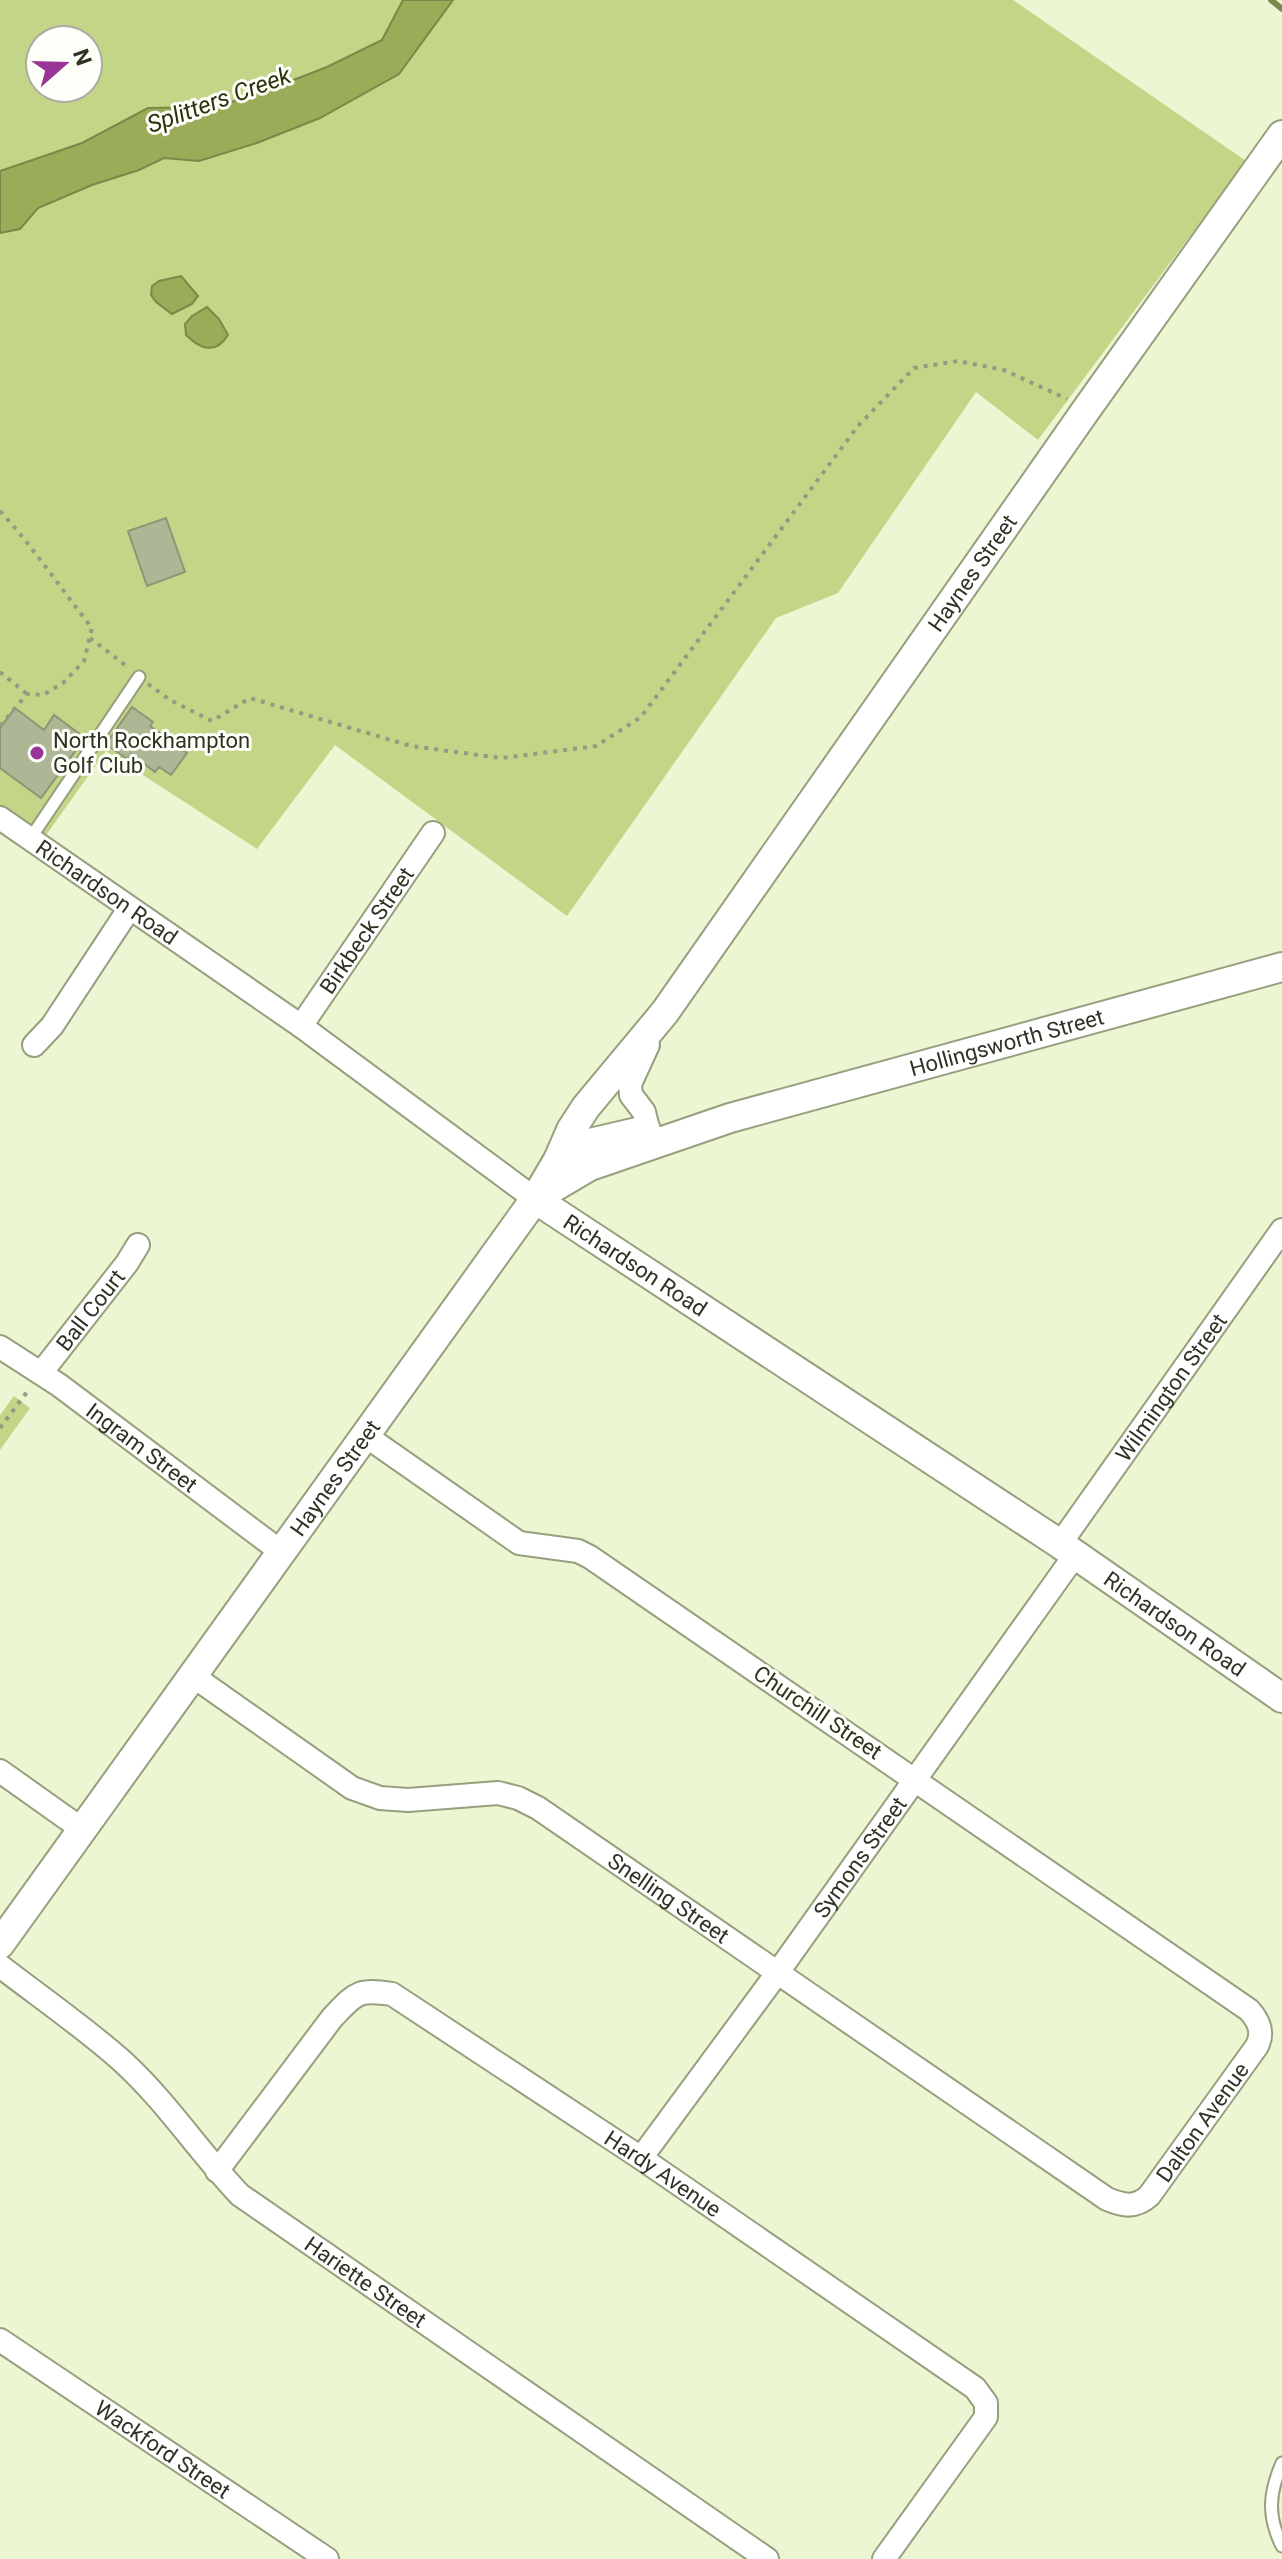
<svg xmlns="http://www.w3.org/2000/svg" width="1282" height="2559" font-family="Roboto,sans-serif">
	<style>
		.green { fill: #c3d586; fill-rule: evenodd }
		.water { fill: #9aac58; stroke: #7a8849; stroke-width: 2 }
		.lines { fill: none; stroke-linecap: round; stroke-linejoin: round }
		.stream { stroke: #7a8849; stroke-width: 6 }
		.building { fill: #adb695; stroke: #8e9676; stroke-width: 2 }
		.service-casing { stroke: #969f7e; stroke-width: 15 }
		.minor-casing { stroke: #969f7e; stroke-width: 26 }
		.tertiary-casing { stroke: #969f7e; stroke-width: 32 }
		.path { stroke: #949b82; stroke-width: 4; stroke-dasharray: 4 6; stroke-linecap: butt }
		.service { stroke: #fff; stroke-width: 11 }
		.minor { stroke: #fff; stroke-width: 22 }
		.tertiary { stroke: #fff; stroke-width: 28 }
		.poi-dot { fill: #9b3498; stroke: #fdfff8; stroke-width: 3 }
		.labels { text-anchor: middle; stroke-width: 6; stroke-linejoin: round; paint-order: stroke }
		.street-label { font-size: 22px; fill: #2f3325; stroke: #fdfff8 }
		.poi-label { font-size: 22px; fill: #2f3325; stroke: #fdfff8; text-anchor: start }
		.water-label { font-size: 24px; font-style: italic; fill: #2b320e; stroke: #fdfff8 }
	</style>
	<rect width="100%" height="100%" fill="#edf6d3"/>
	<!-- green -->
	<g class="green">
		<path d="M0,0H1013L1246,161L1038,440L976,392L838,593L776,618L567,916L335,745L257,849L106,751L44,838L0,808ZM40,40H88V88H40Z"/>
		<polygon points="14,1396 30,1408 0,1450 0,1415"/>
	</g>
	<!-- water -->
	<g class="water">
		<polygon points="403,0 453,0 399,74 320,118 257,143 199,161 164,158 139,170 92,185 38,208 20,229 0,233 0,171 82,143 148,108 214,107 257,94 327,67 382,40"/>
		<polygon points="181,276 198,296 192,304 172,314 156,302 151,295 152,286 159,281"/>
		<path d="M207,307L219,319L228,335C216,355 200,349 186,335L185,324L192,316Z"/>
	</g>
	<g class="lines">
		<!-- stream -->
		<polyline class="stream" points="1271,0 1282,9"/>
	</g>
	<!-- building -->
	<g class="building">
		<polygon points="166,518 185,572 147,586 128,531"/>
		<polygon points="132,707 153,722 150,726 187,753 171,775 159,767 155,772 131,754 127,759 106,744"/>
		<polygon points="15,708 44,730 54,715 85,738 41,798 0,768 0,728"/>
	</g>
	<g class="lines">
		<defs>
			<g id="service">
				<polyline points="30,839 139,677"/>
				<path d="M1282,2463C1269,2493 1267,2516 1282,2546"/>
			</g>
			<g id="minor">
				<path id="s1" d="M0,818L301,1026L535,1199"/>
				<path id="s2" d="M301,1026L433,833"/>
				<polyline points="34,1045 52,1026 129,909"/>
				<polyline points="648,1045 630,1084 631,1095 644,1112 652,1145"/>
				<path id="s3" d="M0,1347L59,1385L280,1551"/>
				<path id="s4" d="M41,1373L127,1263L138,1245"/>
				<path id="s5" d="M1060,1544L1282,1230"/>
				<path id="s6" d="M193,1676L352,1788L380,1798L408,1800L498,1793L518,1798L538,1808L1107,2199C1124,2206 1135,2208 1149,2196L1257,2046C1264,2032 1259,2021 1249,2010L590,1557L578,1551L519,1543L366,1436"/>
				<polyline points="0,1771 83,1830"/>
				<path id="s7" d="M0,1966C40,1997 84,2027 122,2061C166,2101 199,2152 240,2195L767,2559"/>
				<path id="s8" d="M641,2158L778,1972L1075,1555"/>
				<path id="s9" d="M217,2171L332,2018C356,1993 357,1989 392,1994L641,2158L975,2388L986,2403V2417L884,2559"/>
				<path id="s10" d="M0,2340L327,2559"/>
			</g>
			<g id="tertiary">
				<polyline points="558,1160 590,1143 646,1130"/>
				<path id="s11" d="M539,1196L590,1166L730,1118L1282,967"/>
				<path id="s12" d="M535,1199L1060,1544L1282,1698"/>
				<path id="s13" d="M0,1944L535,1199L558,1160L571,1130L586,1107L665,1012L1086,410L1282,135"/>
			</g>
		</defs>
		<!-- service casing -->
		<use href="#service" class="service-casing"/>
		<!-- minor casing -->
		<use href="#minor" class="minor-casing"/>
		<!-- tertiary casing -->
		<use href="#tertiary" class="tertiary-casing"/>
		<!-- path -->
		<g class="path">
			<path d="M0,511C34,548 61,589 92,628L84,661L63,683L43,695L27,694L0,726"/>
			<polyline points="90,638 129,668"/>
			<polyline points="0,672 27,694"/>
			<polyline points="148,684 170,700 212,721 250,698 411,746 501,758 596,746 641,717 858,426 914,368 958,361 1004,370 1067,399"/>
			<polyline points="0,1428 30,1388"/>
		</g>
		<!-- service -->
		<use href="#service" class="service"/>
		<!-- minor -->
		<use href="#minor" class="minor"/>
		<!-- tertiary -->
		<use href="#tertiary" class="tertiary"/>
	</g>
	<!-- markers -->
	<circle class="poi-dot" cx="37" cy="753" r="8"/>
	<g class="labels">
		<!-- street labels -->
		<g class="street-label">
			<text dy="8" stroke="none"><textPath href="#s13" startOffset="1682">Haynes Street</textPath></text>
			<text dy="8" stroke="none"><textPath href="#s1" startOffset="130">Richardson Road</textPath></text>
			<text dy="8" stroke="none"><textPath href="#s2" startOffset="116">Birkbeck Street</textPath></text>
			<text dy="8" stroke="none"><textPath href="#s11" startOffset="494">Hollingsworth Street</textPath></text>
			<text dy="8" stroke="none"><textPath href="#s12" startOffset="120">Richardson Road</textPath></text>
			<text dy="8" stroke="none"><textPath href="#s4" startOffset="80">Ball Court</textPath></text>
			<text dy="8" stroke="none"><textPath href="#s5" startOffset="192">Wilmington Street</textPath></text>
			<text dy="8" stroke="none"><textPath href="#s3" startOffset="174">Ingram Street</textPath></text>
			<text dy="8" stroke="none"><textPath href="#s13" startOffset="574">Haynes Street</textPath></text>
			<text dy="8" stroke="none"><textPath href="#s12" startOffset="768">Richardson Road</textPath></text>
			<text transform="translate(818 1712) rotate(34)" y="8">Churchill Street</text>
			<text dy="8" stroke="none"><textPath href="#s8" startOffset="372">Symons Street</textPath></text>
			<text dy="8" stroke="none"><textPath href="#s6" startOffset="544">Snelling Street</textPath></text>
			<text dy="8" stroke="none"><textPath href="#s6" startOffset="1212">Dalton Avenue</textPath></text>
			<text dy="8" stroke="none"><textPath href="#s9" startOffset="586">Hardy Avenue</textPath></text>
			<text dy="8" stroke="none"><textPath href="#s7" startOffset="486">Hariette Street</textPath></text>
			<text dy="8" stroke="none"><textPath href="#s10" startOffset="196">Wackford Street</textPath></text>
		</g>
		<!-- poi labels -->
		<g class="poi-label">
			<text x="53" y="748">North Rockhampton<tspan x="53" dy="25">Golf Club</tspan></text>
		</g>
		<!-- water labels -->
		<g class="water-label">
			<text transform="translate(219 100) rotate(-20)" y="8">Splitters Creek</text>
		</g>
	</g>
	<!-- north arrow -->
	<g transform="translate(64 64) rotate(70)"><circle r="38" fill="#fdfff8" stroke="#abada4" stroke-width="2"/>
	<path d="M0-6L14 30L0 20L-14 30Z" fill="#9b3498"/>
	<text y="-12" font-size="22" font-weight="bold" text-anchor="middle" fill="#2f3325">N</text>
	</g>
</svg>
